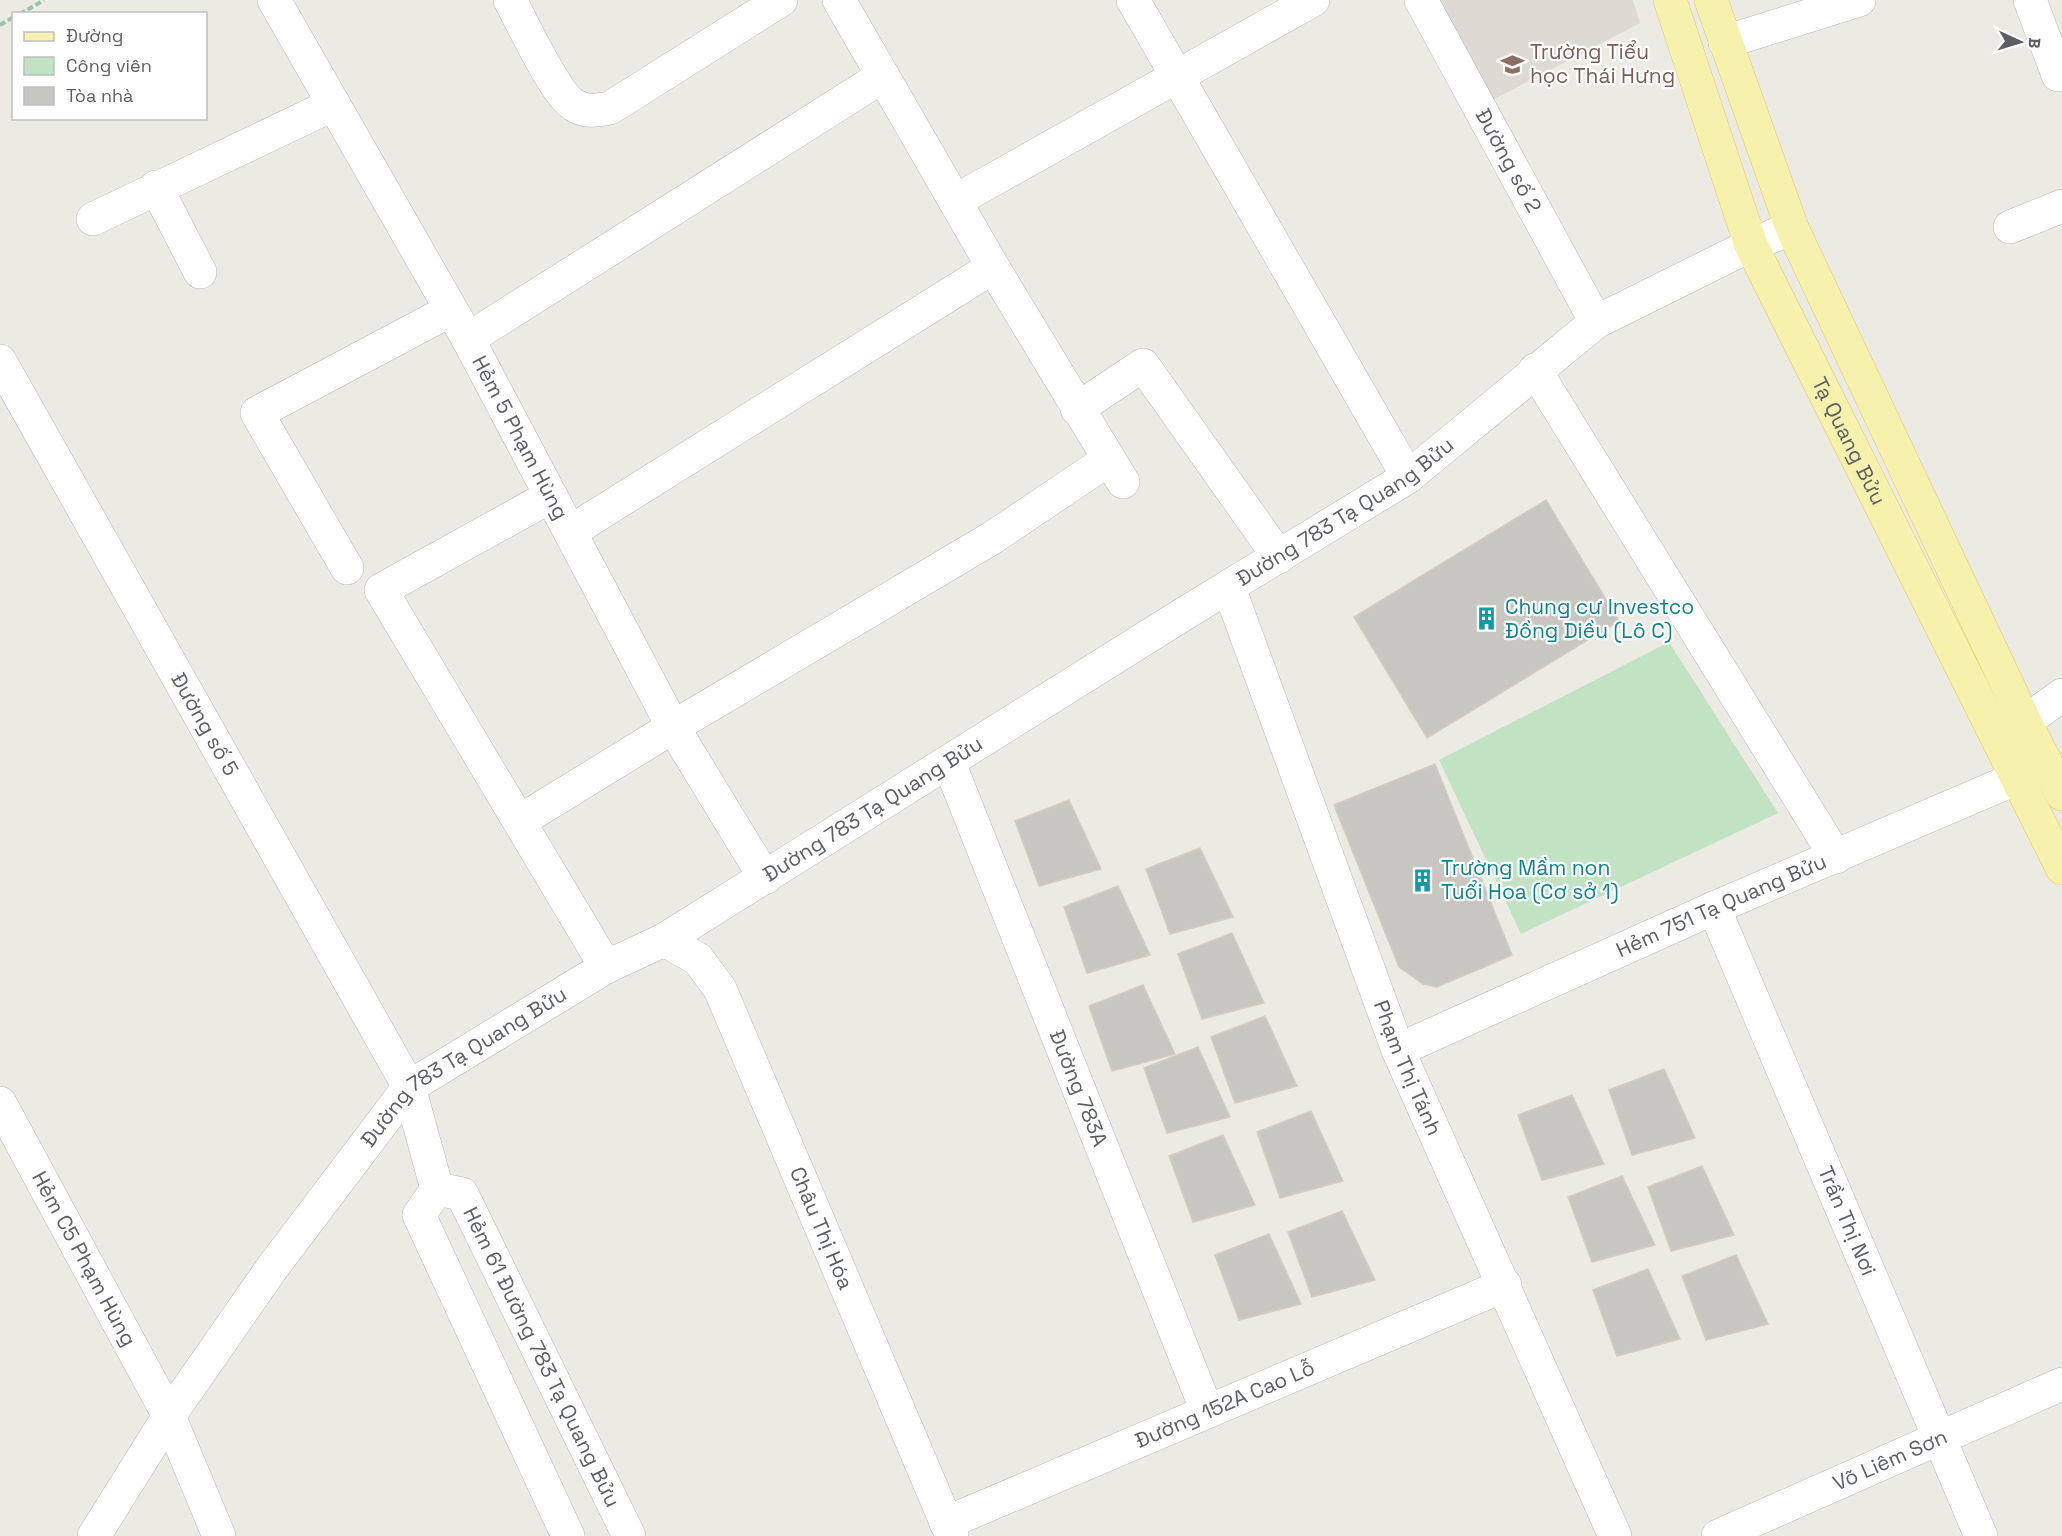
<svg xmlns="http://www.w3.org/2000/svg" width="2062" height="1536" font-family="'Space Grotesk',sans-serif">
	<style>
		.education { fill: #dcdad2 }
		.green { fill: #c2e2c4 }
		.building { fill: #c8c6c0; stroke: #d1cdc2; stroke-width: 1.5 }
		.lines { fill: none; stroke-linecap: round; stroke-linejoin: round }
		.minor-casing { stroke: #b4b5b9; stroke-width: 34 }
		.major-casing { stroke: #e4ca65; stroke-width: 34 }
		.path { stroke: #9cc2a9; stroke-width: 4; stroke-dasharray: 6 3; stroke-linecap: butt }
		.minor { stroke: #fff; stroke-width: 33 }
		.major { stroke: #f7f1ae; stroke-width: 33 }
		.labels { text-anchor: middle; stroke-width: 4.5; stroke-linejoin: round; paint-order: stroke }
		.education-label { font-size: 21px; fill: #785e54; stroke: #fff; text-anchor: start }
		.street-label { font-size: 21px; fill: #5b5e62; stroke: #fff }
		.culture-label { font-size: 21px; fill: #0d838f; stroke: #fff; text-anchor: start }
	</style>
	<rect width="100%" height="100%" fill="#ecebe3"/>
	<!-- education -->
	<polygon class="education" points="1431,0 1633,0 1640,23 1483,105"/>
	<!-- green -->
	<polygon class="green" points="1669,642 1778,813 1521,934 1439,760"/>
	<!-- building -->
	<g class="building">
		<polygon points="1546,500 1619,621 1427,738 1354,617"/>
		<polygon points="1435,764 1512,955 1437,987 1423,984 1399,967 1334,805"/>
		<polygon points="1069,800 1101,869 1039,886 1015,821"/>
		<polygon points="1200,848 1233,917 1170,934 1146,869"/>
		<polygon points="1118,886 1150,955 1087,973 1064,907"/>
		<polygon points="1232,933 1264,1003 1202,1019 1178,954"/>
		<polygon points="1143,985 1175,1054 1112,1071 1089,1006"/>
		<polygon points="1265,1016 1297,1086 1235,1103 1211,1037"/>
		<polygon points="1198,1047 1230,1117 1167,1133 1144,1068"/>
		<polygon points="1664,1069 1695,1138 1632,1155 1609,1090"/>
		<polygon points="1572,1095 1604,1164 1542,1180 1518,1115"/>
		<polygon points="1311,1111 1343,1181 1280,1198 1257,1132"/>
		<polygon points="1223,1135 1255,1205 1193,1222 1169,1156"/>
		<polygon points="1702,1166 1734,1235 1671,1251 1648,1187"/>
		<polygon points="1622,1176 1655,1245 1592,1262 1568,1197"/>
		<polygon points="1342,1211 1375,1280 1312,1297 1288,1232"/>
		<polygon points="1269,1234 1301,1304 1239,1320 1215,1255"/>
		<polygon points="1736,1255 1768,1324 1706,1340 1682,1276"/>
		<polygon points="1648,1269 1680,1339 1617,1356 1593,1290"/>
	</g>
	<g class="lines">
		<defs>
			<g id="minor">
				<path id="s1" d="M274,0L468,339L673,727L765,878"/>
				<path d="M510,0C522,22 555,94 574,105C586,113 597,110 610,108L781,0"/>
				<polyline points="839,0 993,267 1123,482"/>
				<polyline points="1133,0 1408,477"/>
				<path id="s2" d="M1421,0L1596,322"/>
				<polyline points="2030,0 2058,75 2062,74"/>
				<polyline points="1725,42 1859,0"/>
				<polyline points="156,187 200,272"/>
				<polyline points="955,201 1313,0"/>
				<polyline points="93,219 334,104"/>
				<polyline points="2010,227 2062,206"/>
				<polyline points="468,339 883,76"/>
				<path id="s3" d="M0,361L409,1087L437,1189"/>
				<polyline points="1535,370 1836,857"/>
				<polyline points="1077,409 1143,365 1279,557"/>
				<polyline points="551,496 381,590 606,967"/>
				<polyline points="570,532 993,267"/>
				<polyline points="347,568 257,413 451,310"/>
				<path id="s4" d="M1229,588L1398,1050L1615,1536"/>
				<polyline points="2025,722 2062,695"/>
				<path id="s5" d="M949,763L1207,1411"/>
				<polyline points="520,821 673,727 992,538 1108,460"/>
				<path id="s6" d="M1714,908L1981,1536"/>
				<path id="s7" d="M664,940L698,959L720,989L952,1536"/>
				<path id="s8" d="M1398,1050L1714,908L2043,767"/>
				<path id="s9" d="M0,1103L169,1416L219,1536"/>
				<path id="s10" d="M437,1189L462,1194L629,1536"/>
				<polyline points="437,1189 419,1215 568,1536"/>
				<path id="s11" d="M946,1523L1505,1285"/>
				<path id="s12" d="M94,1536L169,1416L272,1268L409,1087L606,967L664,940L1187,612L1408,477L1596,322L1751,245L1792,228"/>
				<path id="s13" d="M1718,1536L2062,1384"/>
			</g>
			<g id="major">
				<path id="s14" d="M1670,0L1751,245L2062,868"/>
				<polyline points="1711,0 1792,228 2025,722 2062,794"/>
			</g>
		</defs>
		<!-- minor casing -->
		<use href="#minor" class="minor-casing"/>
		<!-- major casing -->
		<use href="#major" class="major-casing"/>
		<!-- path -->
		<g class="path">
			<polyline points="20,14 44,0"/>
			<polyline points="0,25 14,17"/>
		</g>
		<!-- minor -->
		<use href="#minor" class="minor"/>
		<!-- major -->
		<use href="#major" class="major"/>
	</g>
	<!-- icons -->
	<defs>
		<symbol id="school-bare" viewBox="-9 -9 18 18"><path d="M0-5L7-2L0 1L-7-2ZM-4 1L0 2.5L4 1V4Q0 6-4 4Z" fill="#8d6e63" stroke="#fff" stroke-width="2.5" paint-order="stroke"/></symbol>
		<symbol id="building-bare" viewBox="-9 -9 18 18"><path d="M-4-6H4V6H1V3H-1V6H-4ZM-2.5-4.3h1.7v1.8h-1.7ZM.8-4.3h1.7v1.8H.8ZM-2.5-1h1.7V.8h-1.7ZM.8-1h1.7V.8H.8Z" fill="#0f9aa8" stroke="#fff" stroke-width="2.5" paint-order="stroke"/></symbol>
	</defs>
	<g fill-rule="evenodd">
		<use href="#school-bare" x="1496" y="48" width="33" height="33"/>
		<use href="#building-bare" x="1470" y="602" width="33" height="33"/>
		<use href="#building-bare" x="1406" y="864" width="33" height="33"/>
	</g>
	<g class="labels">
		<!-- education labels -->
		<g class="education-label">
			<text x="1530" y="59">Trường Tiểu<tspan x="1530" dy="24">học Thái Hưng</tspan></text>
		</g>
		<!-- street labels -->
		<g class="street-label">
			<text dy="7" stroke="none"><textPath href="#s2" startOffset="183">Đường số 2</textPath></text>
			<text dy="7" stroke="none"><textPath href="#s1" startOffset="502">Hẻm 5 Phạm Hùng</textPath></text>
			<text dy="7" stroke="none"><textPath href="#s14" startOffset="477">Tạ Quang Bửu</textPath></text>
			<text dy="7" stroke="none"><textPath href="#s12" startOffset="1648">Đường 783 Tạ Quang Bửu</textPath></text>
			<text dy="7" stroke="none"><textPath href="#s3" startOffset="417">Đường số 5</textPath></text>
			<text dy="7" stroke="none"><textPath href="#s12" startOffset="1090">Đường 783 Tạ Quang Bửu</textPath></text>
			<text dy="7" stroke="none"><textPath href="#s8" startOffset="354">Hẻm 751 Tạ Quang Bửu</textPath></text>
			<text dy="7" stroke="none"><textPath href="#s4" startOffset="512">Phạm Thị Tánh</textPath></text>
			<text dy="7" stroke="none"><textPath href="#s12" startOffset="604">Đường 783 Tạ Quang Bửu</textPath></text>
			<text dy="7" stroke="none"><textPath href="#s5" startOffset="350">Đường 783A</textPath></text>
			<text dy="7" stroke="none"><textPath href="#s6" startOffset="340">Trần Thị Nơi</textPath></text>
			<text dy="7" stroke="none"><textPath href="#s7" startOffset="336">Châu Thị Hóa</textPath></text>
			<text dy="7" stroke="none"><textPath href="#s9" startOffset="177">Hẻm C5 Phạm Hùng</textPath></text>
			<text dy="7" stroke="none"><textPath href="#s10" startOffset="207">Hẻm 61 Đường 783 Tạ Quang Bửu</textPath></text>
			<text dy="7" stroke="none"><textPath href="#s11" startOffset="303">Đường 152A Cao Lỗ</textPath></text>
			<text dy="7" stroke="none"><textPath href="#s13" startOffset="188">Võ Liêm Sơn</textPath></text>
		</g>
		<!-- culture labels -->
		<g class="culture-label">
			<text x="1505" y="614">Chung cư Investco<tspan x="1505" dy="24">Đồng Diều (Lô C)</tspan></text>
			<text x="1441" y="875">Trường Mầm non<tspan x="1441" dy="24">Tuổi Hoa (Cơ sở 1)</tspan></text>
		</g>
	</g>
	<!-- legend -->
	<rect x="12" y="12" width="195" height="108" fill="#ffffff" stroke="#bdbfc0" stroke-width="1.5"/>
	<rect x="24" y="32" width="30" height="9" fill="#f7f1ae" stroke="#bdbfc0" stroke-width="1.5"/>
	<text x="66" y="42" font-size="18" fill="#5b5e62">Đường</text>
	<rect x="24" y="57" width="30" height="18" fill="#c2e2c4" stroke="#bdbfc0" stroke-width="1.5"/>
	<text x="66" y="72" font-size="18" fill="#5b5e62">Công viên</text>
	<rect x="24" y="87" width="30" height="18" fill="#c8c6c0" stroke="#bdbfc0" stroke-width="1.5"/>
	<text x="66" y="102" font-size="18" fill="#5b5e62">Tòa nhà</text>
	<!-- north arrow -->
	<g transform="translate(2020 42) rotate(94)" stroke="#ffffff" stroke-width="4.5" paint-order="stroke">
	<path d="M0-4.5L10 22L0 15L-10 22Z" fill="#5b5e62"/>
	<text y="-9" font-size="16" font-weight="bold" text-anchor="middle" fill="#5b5e62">B</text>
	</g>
</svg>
